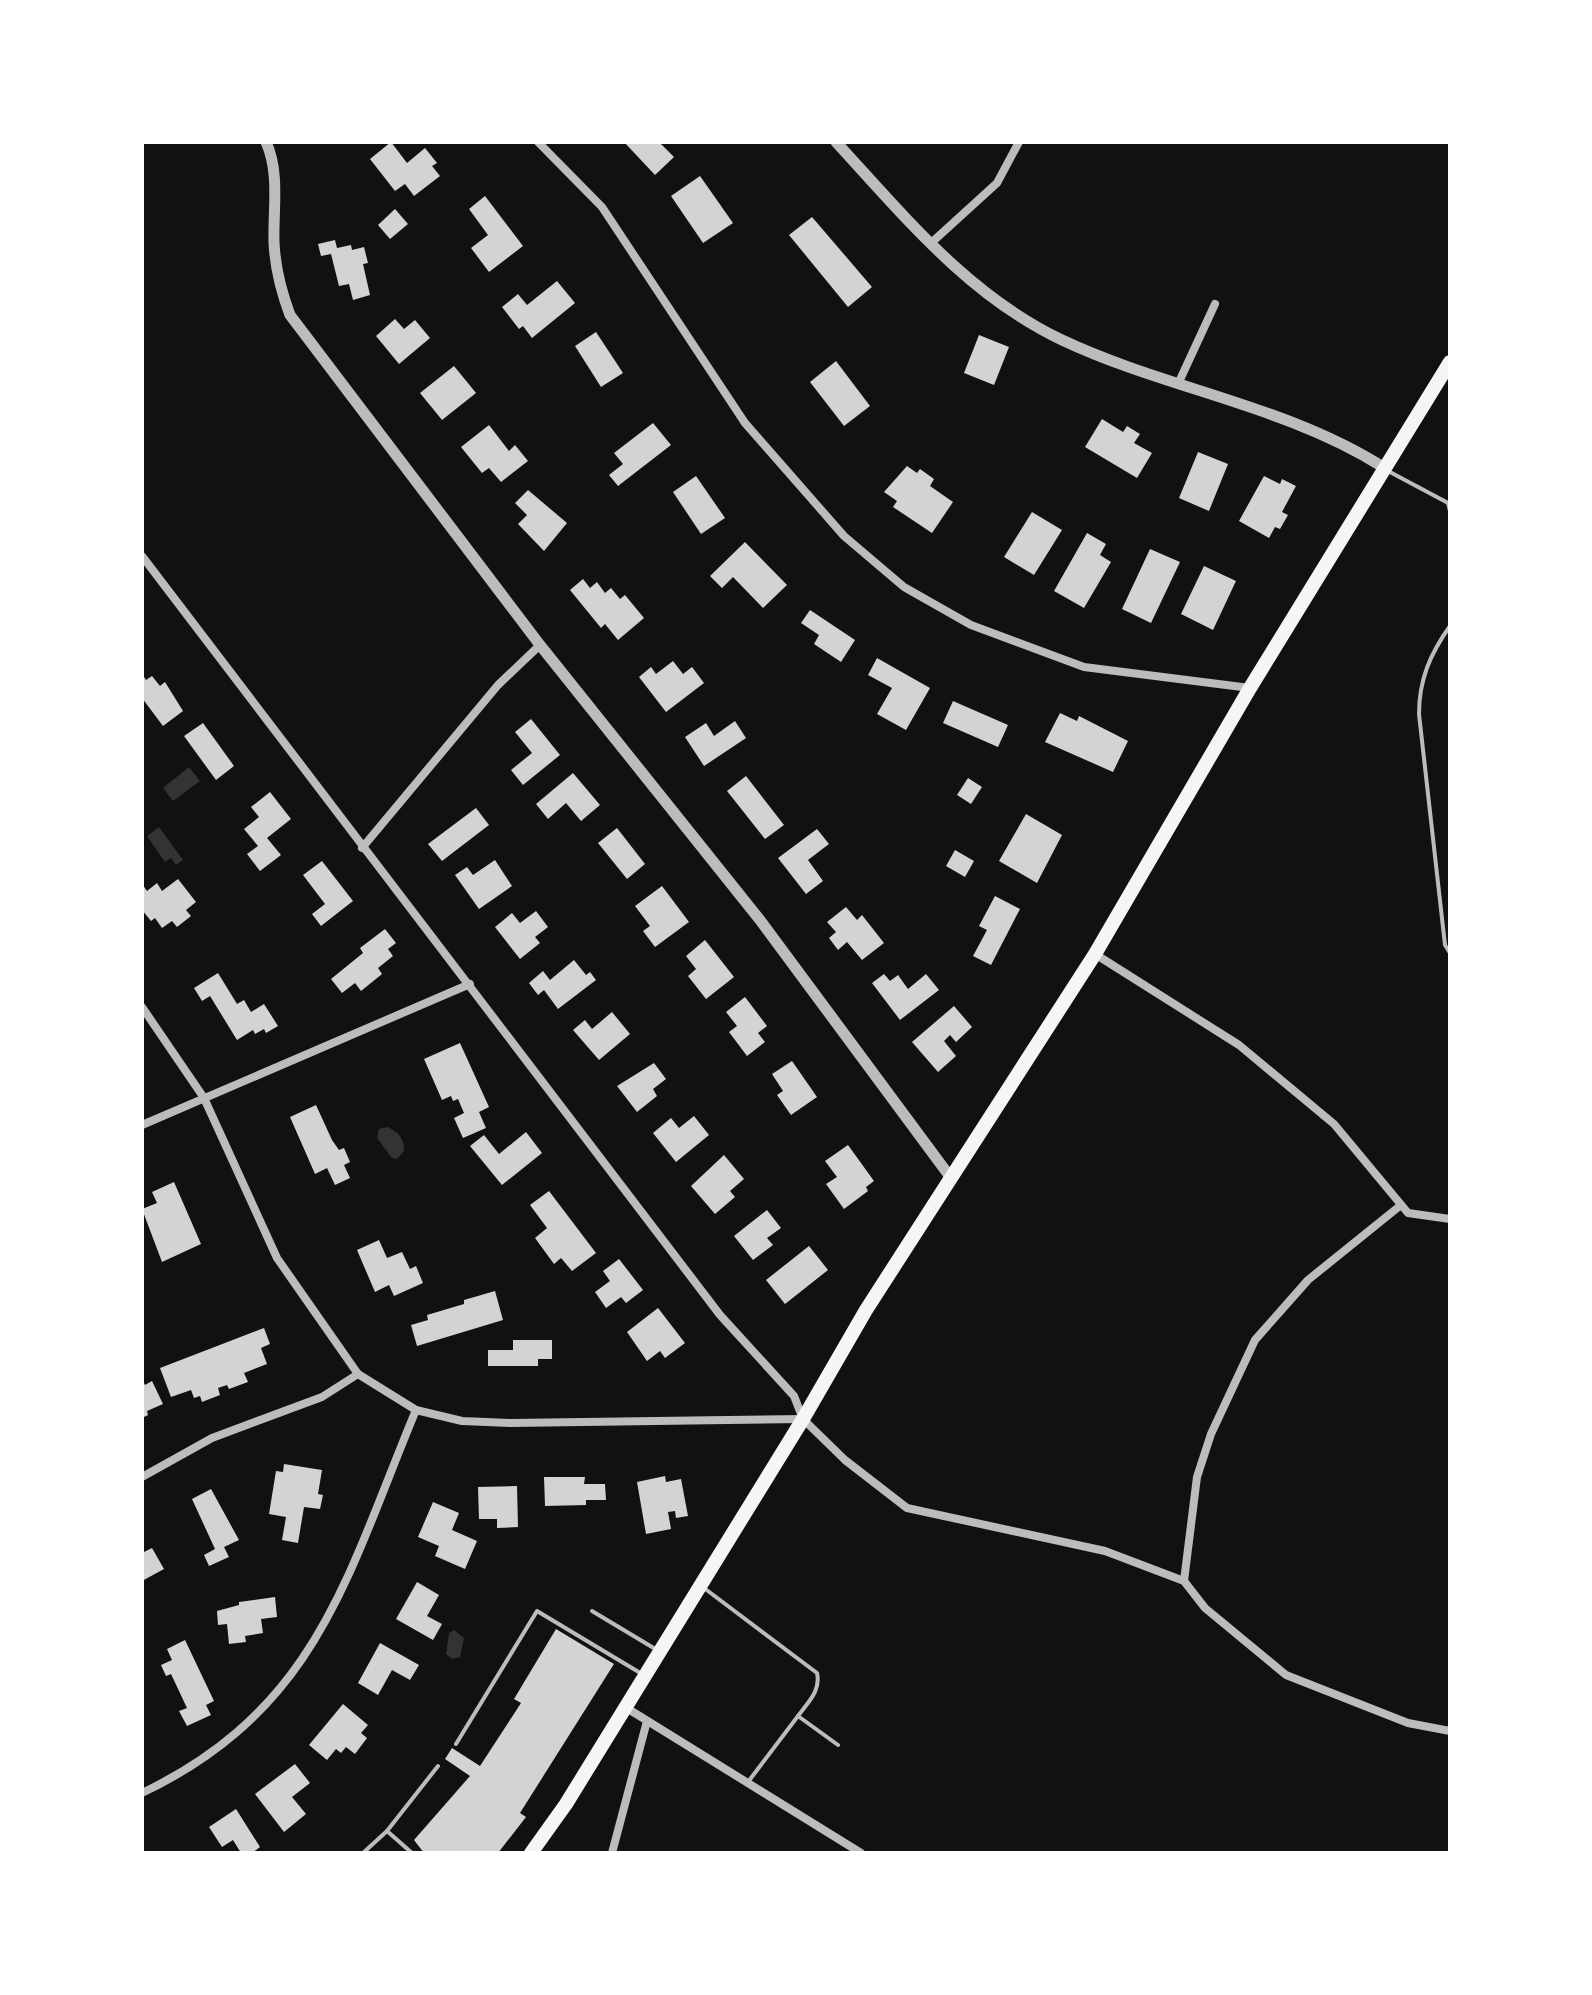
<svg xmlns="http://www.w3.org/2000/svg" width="1592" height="1995" font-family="'Open Sans',sans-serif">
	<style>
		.water { fill: #333 }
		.building { fill: #d3d3d3 }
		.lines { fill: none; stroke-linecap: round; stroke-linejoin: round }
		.service { stroke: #bcbcbc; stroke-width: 4 }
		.minor { stroke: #bcbcbc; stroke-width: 8 }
		.tertiary { stroke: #bcbcbc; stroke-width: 11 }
		.primary { stroke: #f5f5f5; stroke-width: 14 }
	</style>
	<rect width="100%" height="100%" fill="#111"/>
	<!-- water -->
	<g class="water">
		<polygon points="189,767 200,781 173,801 163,788"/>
		<polygon points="159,827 183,860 176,865 171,858 165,862 147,836"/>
		<path d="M388,1127C399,1133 404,1138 404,1151L397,1159L392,1158L377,1138L379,1129Z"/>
		<polygon points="454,1630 464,1638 460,1657 452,1659 446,1654 449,1633"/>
	</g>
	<!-- building -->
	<g class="building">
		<polygon points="391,142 407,163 425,148 437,163 432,166 440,176 414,196 405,184 395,191 370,159"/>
		<polygon points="624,142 659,142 674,157 655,175"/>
		<polygon points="700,176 733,223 703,243 671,196"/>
		<polygon points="485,196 523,246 489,272 471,248 488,235 469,209"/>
		<polygon points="395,209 408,224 390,239 378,225"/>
		<polygon points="812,217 872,287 848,307 789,235"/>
		<polygon points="335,240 337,248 351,245 352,250 364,247 368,263 363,264 370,295 353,300 349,284 339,286 331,254 321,256 318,244"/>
		<polygon points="557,281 575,303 532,338 523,326 519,329 502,307 518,294 527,305"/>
		<polygon points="395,319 404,329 415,320 430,338 399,364 376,336"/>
		<polygon points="596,332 623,373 601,387 575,346"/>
		<polygon points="979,335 1009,347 994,385 964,373"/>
		<polygon points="836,361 870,406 844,426 810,382"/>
		<polygon points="454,366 476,393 442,420 420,393"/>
		<polygon points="1102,419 1123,432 1127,426 1140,434 1134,443 1152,453 1137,478 1085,447"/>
		<polygon points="653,423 671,445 618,486 609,475 623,464 614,453"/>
		<polygon points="489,425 509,451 515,445 528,461 501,482 489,468 482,473 461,447"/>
		<polygon points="1198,452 1228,464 1209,511 1179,498"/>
		<polygon points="907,466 917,473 920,469 934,479 930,486 953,502 932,533 893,507 897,501 884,492"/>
		<polygon points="696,476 725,518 701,534 673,492"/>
		<polygon points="1264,476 1280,484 1282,479 1296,486 1282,512 1288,515 1280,529 1275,527 1269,538 1239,521"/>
		<polygon points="528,490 567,523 544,551 518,524 527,515 515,503"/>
		<polygon points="1032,512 1062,530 1034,575 1004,557"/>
		<polygon points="1087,533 1106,544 1100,555 1111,562 1084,608 1054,591"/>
		<polygon points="745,542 787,585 763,608 733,577 722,588 710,576"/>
		<polygon points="1150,549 1180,562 1151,623 1122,609"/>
		<polygon points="1204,566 1236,581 1213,630 1181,614"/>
		<polygon points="583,579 590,588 597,582 605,593 611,588 620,599 625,595 644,618 618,640 605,624 601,628 570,590"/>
		<polygon points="810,610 855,640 841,662 814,644 819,635 801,623"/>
		<polygon points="877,658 930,688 906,730 877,714 892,688 868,675"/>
		<polygon points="673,661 683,674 692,667 704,683 666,712 639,677 651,667 656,674"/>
		<polygon points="142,674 146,680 152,676 160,686 165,682 183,711 163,726 142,698"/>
		<polygon points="953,701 1008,725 998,747 943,723"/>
		<polygon points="1060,713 1077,721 1079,716 1128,741 1113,772 1045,742"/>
		<polygon points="531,719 560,755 523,785 511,770 532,753 515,732"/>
		<polygon points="735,721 746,738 704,766 685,737 706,723 714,736"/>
		<polygon points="203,723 234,766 216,780 184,736"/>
		<polygon points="573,773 600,805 581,821 566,803 548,819 536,804"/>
		<polygon points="746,776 784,825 765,839 727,791"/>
		<polygon points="968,778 982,787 971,804 957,795"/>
		<polygon points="270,792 291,819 267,838 281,855 260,871 247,854 258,846 244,829 259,817 251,807"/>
		<polygon points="476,808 489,825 442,861 428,844"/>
		<polygon points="1026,814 1062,835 1037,883 999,861"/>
		<polygon points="617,828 645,864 627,879 598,843"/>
		<polygon points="817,829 829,844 808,860 823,881 806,894 778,858"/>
		<polygon points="955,850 974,861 965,877 946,866"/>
		<polygon points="495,860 512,886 479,909 455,875 467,867 473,875"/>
		<polygon points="322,861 353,901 321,926 312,914 325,904 303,875"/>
		<polygon points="178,879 196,902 186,910 191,916 177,927 172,921 162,928 155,918 151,921 142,910 142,884 147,891 157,883 162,891"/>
		<polygon points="662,886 689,922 655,947 643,931 650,926 635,906"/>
		<polygon points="995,896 1020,909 991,965 973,956 987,930 979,926"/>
		<polygon points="846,907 857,920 862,915 884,943 862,960 847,942 838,950 829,938 836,932 827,922"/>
		<polygon points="536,911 548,927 535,937 540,943 520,959 495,927 512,913 520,923"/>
		<polygon points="385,929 396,943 388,949 393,956 378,968 382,974 361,991 355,983 342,993 331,979 363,953 360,948"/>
		<polygon points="705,940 734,977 706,999 688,976 696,969 686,956"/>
		<polygon points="574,960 586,975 590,972 596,980 558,1009 544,990 538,995 529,983 543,971 550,980"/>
		<polygon points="218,973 237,1004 244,1000 251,1012 264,1004 278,1026 266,1033 264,1029 255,1034 253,1030 237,1040 210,996 202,1001 194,988"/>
		<polygon points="884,974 890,981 898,975 908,989 926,974 939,990 900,1020 872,983"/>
		<polygon points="745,997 767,1026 758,1033 765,1042 747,1056 729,1032 737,1026 726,1012"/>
		<polygon points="954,1006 972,1027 956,1042 950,1035 944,1041 956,1056 938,1072 912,1042"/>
		<polygon points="612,1012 630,1034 599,1060 573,1030 585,1020 592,1029"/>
		<polygon points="460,1043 489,1107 479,1112 486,1128 463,1138 454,1118 464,1113 458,1099 453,1101 451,1096 442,1100 424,1059"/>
		<polygon points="792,1061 817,1097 791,1115 777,1095 783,1091 772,1074"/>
		<polygon points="654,1063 666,1079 653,1089 657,1096 637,1112 617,1086"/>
		<polygon points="316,1105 332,1140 339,1150 344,1148 350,1162 344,1165 350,1178 335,1185 327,1168 315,1174 290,1117"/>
		<polygon points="694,1116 709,1135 676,1162 653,1133 671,1118 679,1128"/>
		<polygon points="526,1132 542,1153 502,1185 470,1146 484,1135 499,1154"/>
		<polygon points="848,1145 874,1181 866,1187 868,1191 844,1209 826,1184 837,1177 825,1161"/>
		<polygon points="724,1155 744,1179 730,1191 735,1197 715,1214 691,1186"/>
		<polygon points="174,1182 201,1244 162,1262 142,1209 157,1203 152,1192"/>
		<polygon points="549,1191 596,1253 572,1271 561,1258 554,1264 535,1238 547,1228 530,1205"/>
		<polygon points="767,1210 781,1228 767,1238 773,1245 753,1260 734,1236"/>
		<polygon points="379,1240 387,1258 402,1252 410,1269 416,1266 423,1283 394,1296 389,1285 375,1292 357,1250"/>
		<polygon points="809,1246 828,1270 785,1304 766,1280"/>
		<polygon points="619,1259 643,1290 626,1303 621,1297 606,1308 595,1292 610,1281 603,1271"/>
		<polygon points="495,1291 503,1320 417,1346 411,1325 428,1320 427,1315 464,1304 464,1300"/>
		<polygon points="658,1308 685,1343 665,1358 660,1351 647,1361 627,1332"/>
		<polygon points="264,1328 270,1344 261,1348 267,1364 244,1373 248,1382 229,1389 227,1385 218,1388 220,1395 202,1402 200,1396 194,1398 191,1390 171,1397 160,1368"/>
		<polygon points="513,1340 552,1340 552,1359 538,1359 538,1366 488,1366 488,1350 513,1350"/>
		<polygon points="142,1379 145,1385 152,1381 163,1404 147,1411 148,1415 142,1418"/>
		<polygon points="284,1464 322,1470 318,1494 323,1495 320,1509 304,1507 298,1543 282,1540 286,1517 269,1514 276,1471 283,1472"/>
		<polygon points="665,1476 666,1482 681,1479 688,1516 676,1518 675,1511 668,1512 671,1529 646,1534 637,1482"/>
		<polygon points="544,1477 585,1477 584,1484 605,1484 606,1500 586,1500 586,1505 545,1506"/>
		<polygon points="517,1486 518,1527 497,1528 497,1519 479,1519 478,1487"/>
		<polygon points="211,1489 239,1540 224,1547 229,1557 209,1566 204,1555 215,1549 192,1499"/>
		<polygon points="433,1502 459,1513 452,1530 477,1541 465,1569 435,1556 439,1546 418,1537"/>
		<polygon points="152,1548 164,1569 142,1581 142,1553"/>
		<polygon points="417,1582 439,1595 427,1616 442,1624 433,1640 396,1619"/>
		<polygon points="275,1597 277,1617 261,1619 263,1633 245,1636 246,1642 229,1644 227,1624 218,1625 217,1611 239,1605 239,1602"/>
		<polygon points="556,1629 614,1664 520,1813 526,1817 498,1853 424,1853 414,1840 470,1776 445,1759 452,1748 480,1766 521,1703 514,1699"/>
		<polygon points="185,1640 214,1701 206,1705 211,1715 187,1726 179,1711 187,1708 171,1674 166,1676 161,1665 172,1660 167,1649"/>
		<polygon points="380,1643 419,1665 410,1680 392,1670 378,1695 358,1683"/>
		<polygon points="343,1704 368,1725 361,1733 367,1738 355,1754 346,1747 341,1753 336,1749 327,1760 309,1745"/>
		<polygon points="295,1764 310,1783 292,1797 306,1814 284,1832 255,1794"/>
		<polygon points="236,1809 260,1847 252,1853 241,1853 233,1840 222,1847 209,1827"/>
	</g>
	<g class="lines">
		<!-- service -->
		<g class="service">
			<polyline points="1388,471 1450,504"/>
			<polyline points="1448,503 1450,511"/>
			<path d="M1450,626C1430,654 1419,680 1419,714L1445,945L1450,953"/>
			<path d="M704,1588L817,1673C821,1691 808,1702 798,1716"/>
			<polyline points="592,1611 657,1650"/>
			<polyline points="456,1744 537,1611 642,1674"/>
			<polyline points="748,1782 798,1716 838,1745"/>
			<polyline points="363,1853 387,1831"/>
			<polyline points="412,1853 387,1831 438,1766"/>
		</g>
		<!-- minor -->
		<g class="minor">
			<polyline points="538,142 602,207 745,423 844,536 904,587 971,625 1084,667 1250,688"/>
			<polyline points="930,244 997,183 1019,142"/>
			<polyline points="1178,384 1215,304"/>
			<polyline points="142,556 720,1315 794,1396 803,1419 845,1460 907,1508 1105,1551 1184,1581 1205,1608 1286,1675 1408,1723 1450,1731"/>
			<polyline points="362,848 498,685 540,645"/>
			<polyline points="1095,954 1239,1045 1334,1124 1408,1213 1450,1219"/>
			<polyline points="142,1007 204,1098 277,1258 358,1374 416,1410 462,1421 511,1423 803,1419"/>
			<polyline points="142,1125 470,984"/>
			<polyline points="142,1477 212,1438 322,1397 358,1374"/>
			<polyline points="1184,1581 1197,1477 1211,1434 1255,1340 1308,1280 1401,1205"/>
			<polyline points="625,1707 861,1853"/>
			<path d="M142,1793C318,1709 347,1575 416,1410"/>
			<polyline points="612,1853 647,1721"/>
		</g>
		<!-- tertiary -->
		<g class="tertiary">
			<path d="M266,142C280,173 273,209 274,242C275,268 281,291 290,315L540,645L760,920L951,1178"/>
			<path d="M836,142C904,216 969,296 1062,340C1166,389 1285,405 1383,467"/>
		</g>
		<!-- primary -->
		<polyline class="primary" points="531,1853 566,1804 803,1419 866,1310 1095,954 1250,688 1450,362"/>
	</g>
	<!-- border -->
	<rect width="1592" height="1995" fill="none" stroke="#ffffff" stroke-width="288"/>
</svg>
